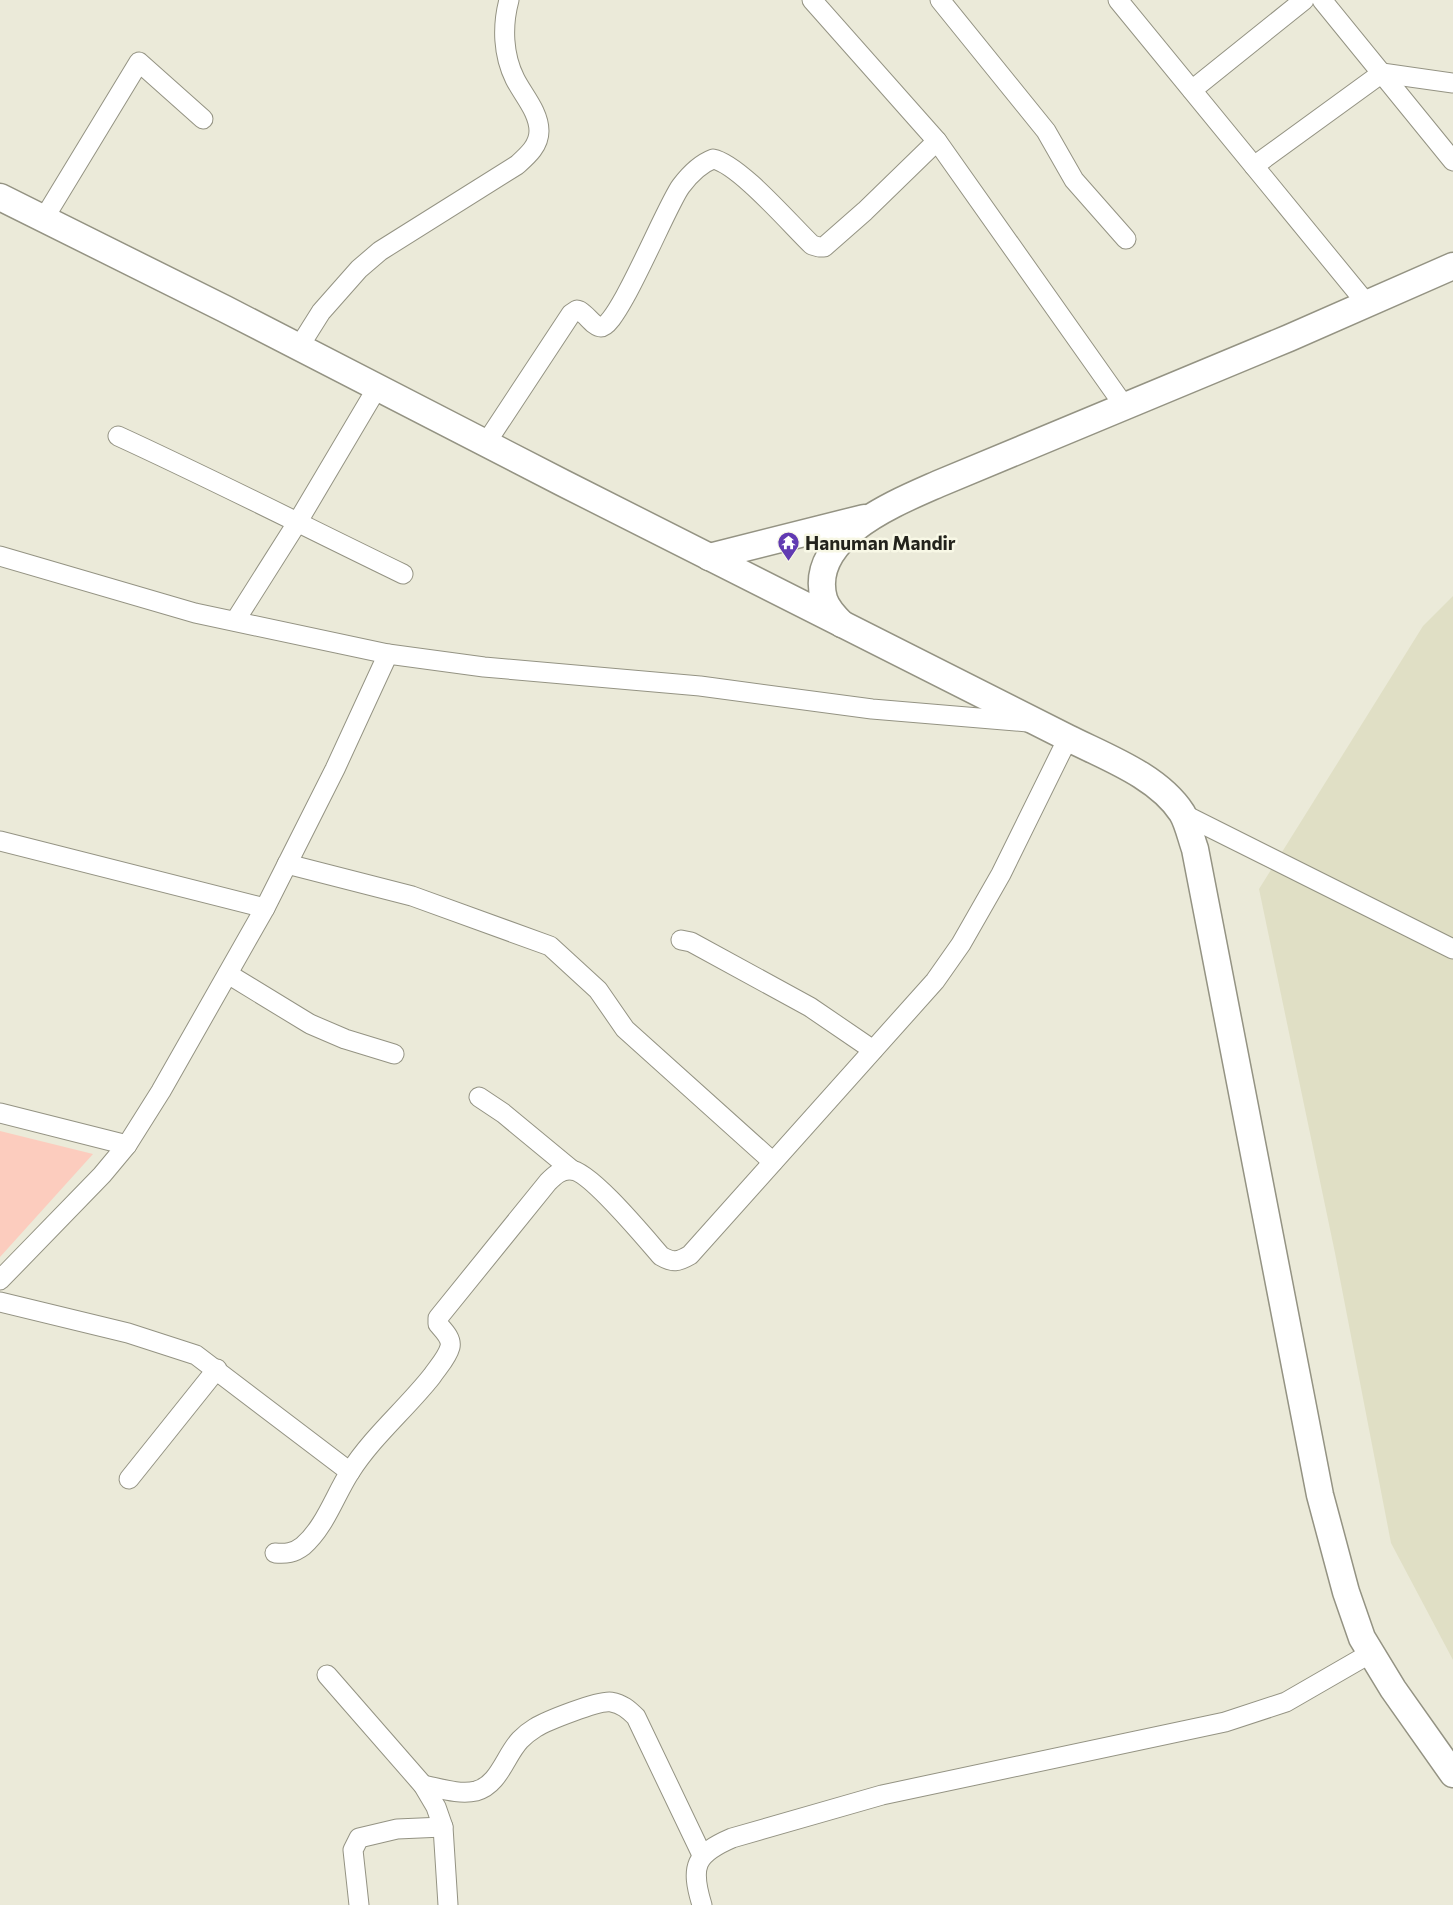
<svg xmlns="http://www.w3.org/2000/svg" width="1453" height="1905" font-family="Commissioner,sans-serif">
	<style>
		.built { fill: #e0dfc5 }
		.green { fill: #fcccbe }
		.lines { fill: none; stroke-linecap: round; stroke-linejoin: round }
		.street-casing { stroke: #949383; stroke-width: 21 }
		.secondary-casing { stroke: #949383; stroke-width: 29 }
		.street { stroke: #fff; stroke-width: 19 }
		.secondary { stroke: #fff; stroke-width: 26 }
		.labels { text-anchor: middle; stroke-width: 5; stroke-linejoin: round; paint-order: stroke }
		.poi-label { font-size: 19px; font-weight: bold; fill: #23231c; stroke: #f8f8e6; text-anchor: start }
	</style>
	<rect width="100%" height="100%" fill="#ebead9"/>
	<!-- built -->
	<polygon class="built" points="1453,596 1453,1660 1391,1543 1335,1253 1259,889 1423,626"/>
	<!-- green -->
	<polygon class="green" points="0,1131 93,1154 0,1257"/>
	<g class="lines">
		<defs>
			<g id="street">
				<polyline points="812,0 937,141 1125,407"/>
				<polyline points="940,0 1046,131 1074,180 1126,239"/>
				<polyline points="1118,0 1367,304"/>
				<polyline points="1322,0 1453,161"/>
				<polyline points="1192,90 1304,0"/>
				<polyline points="1254,166 1382,73 1453,83"/>
				<polyline points="43,220 139,62 203,119"/>
				<path d="M299,347L321,312L359,269L380,251L517,165C527,156 539,146 539,131C539,112 523,95 515,79C503,55 502,26 509,0"/>
				<path d="M118,436C214,480 308,528 403,574"/>
				<path d="M486,443L571,314L577,310L580,311C587,315 594,327 601,327C618,327 667,204 681,186C690,174 700,164 713,159C739,164 791,225 812,245L819,247H824L865,211L937,141"/>
				<polyline points="0,556 195,613 388,654 484,667 700,686 872,709 1028,722"/>
				<polyline points="235,621 297,523 377,388"/>
				<polyline points="1183,814 1453,949"/>
				<polyline points="0,841 265,908"/>
				<polyline points="287,864 412,896 550,946 598,990 625,1029 773,1162"/>
				<polyline points="681,940 691,942 810,1007 873,1050"/>
				<polyline points="228,974 310,1024 345,1039 394,1054"/>
				<polyline points="479,1097 503,1113 572,1170"/>
				<polyline points="0,1113 127,1145"/>
				<polyline points="0,1280 102,1175 127,1145 161,1091 265,908 335,769 388,654"/>
				<polyline points="0,1302 128,1333 196,1355 350,1472"/>
				<polyline points="129,1479 217,1369"/>
				<path d="M275,1553C286,1554 294,1553 303,1546C325,1527 335,1495 350,1472C373,1436 406,1409 432,1376C438,1367 447,1358 450,1347C452,1338 443,1330 438,1324V1318L548,1182C554,1176 561,1169 571,1170C590,1171 646,1239 661,1256C673,1263 678,1262 690,1255L935,981L961,944L1001,874L1068,738"/>
				<polyline points="327,1675 423,1785 436,1807 443,1827 448,1905"/>
				<path d="M423,1785C439,1788 459,1795 476,1791C499,1785 505,1756 520,1740C524,1736 530,1731 535,1728C546,1721 599,1700 611,1702C622,1704 628,1709 636,1717L702,1855"/>
				<polyline points="359,1905 353,1850 359,1838 397,1829 443,1827"/>
				<path d="M702,1905C690,1866 695,1854 732,1838L882,1795L1225,1722L1286,1702L1371,1653"/>
			</g>
			<g id="secondary">
				<path d="M0,197L225,309L563,483L1068,738C1106,757 1158,776 1182,813C1188,823 1191,838 1195,849L1320,1495L1346,1592L1362,1638L1393,1689L1453,1774"/>
				<polyline points="709,557 864,518"/>
				<path d="M842,624C835,617 827,609 824,599C807,538 895,503 938,484L1289,338L1453,266"/>
			</g>
		</defs>
		<!-- street casing -->
		<use href="#street" class="street-casing"/>
		<!-- secondary casing -->
		<use href="#secondary" class="secondary-casing"/>
		<!-- street -->
		<use href="#street" class="street"/>
		<!-- secondary -->
		<use href="#secondary" class="secondary"/>
	</g>
	<!-- icons -->
	<defs>
		<symbol id="temple-pin" viewBox="-11 -11 22 30"><path d="M0 17L-7.5 6A9.5 9.5 0 1 1 7.5 6Z" fill="#613ab2" stroke="#f8f8e6"/><path d="M0-6L5-2H3V0L6.5 2.5H4V6H1.5V3h-3V6H-4V2.5H-6.5L-3 0V-2H-5Z" fill="#fff"/></symbol>
	</defs>
	<g fill-rule="evenodd">
		<use href="#temple-pin" x="776" y="530" width="25" height="34"/>
	</g>
	<g class="labels">
		<!-- poi labels -->
		<g class="poi-label">
			<text x="805" y="550">Hanuman Mandir</text>
		</g>
	</g>
</svg>
